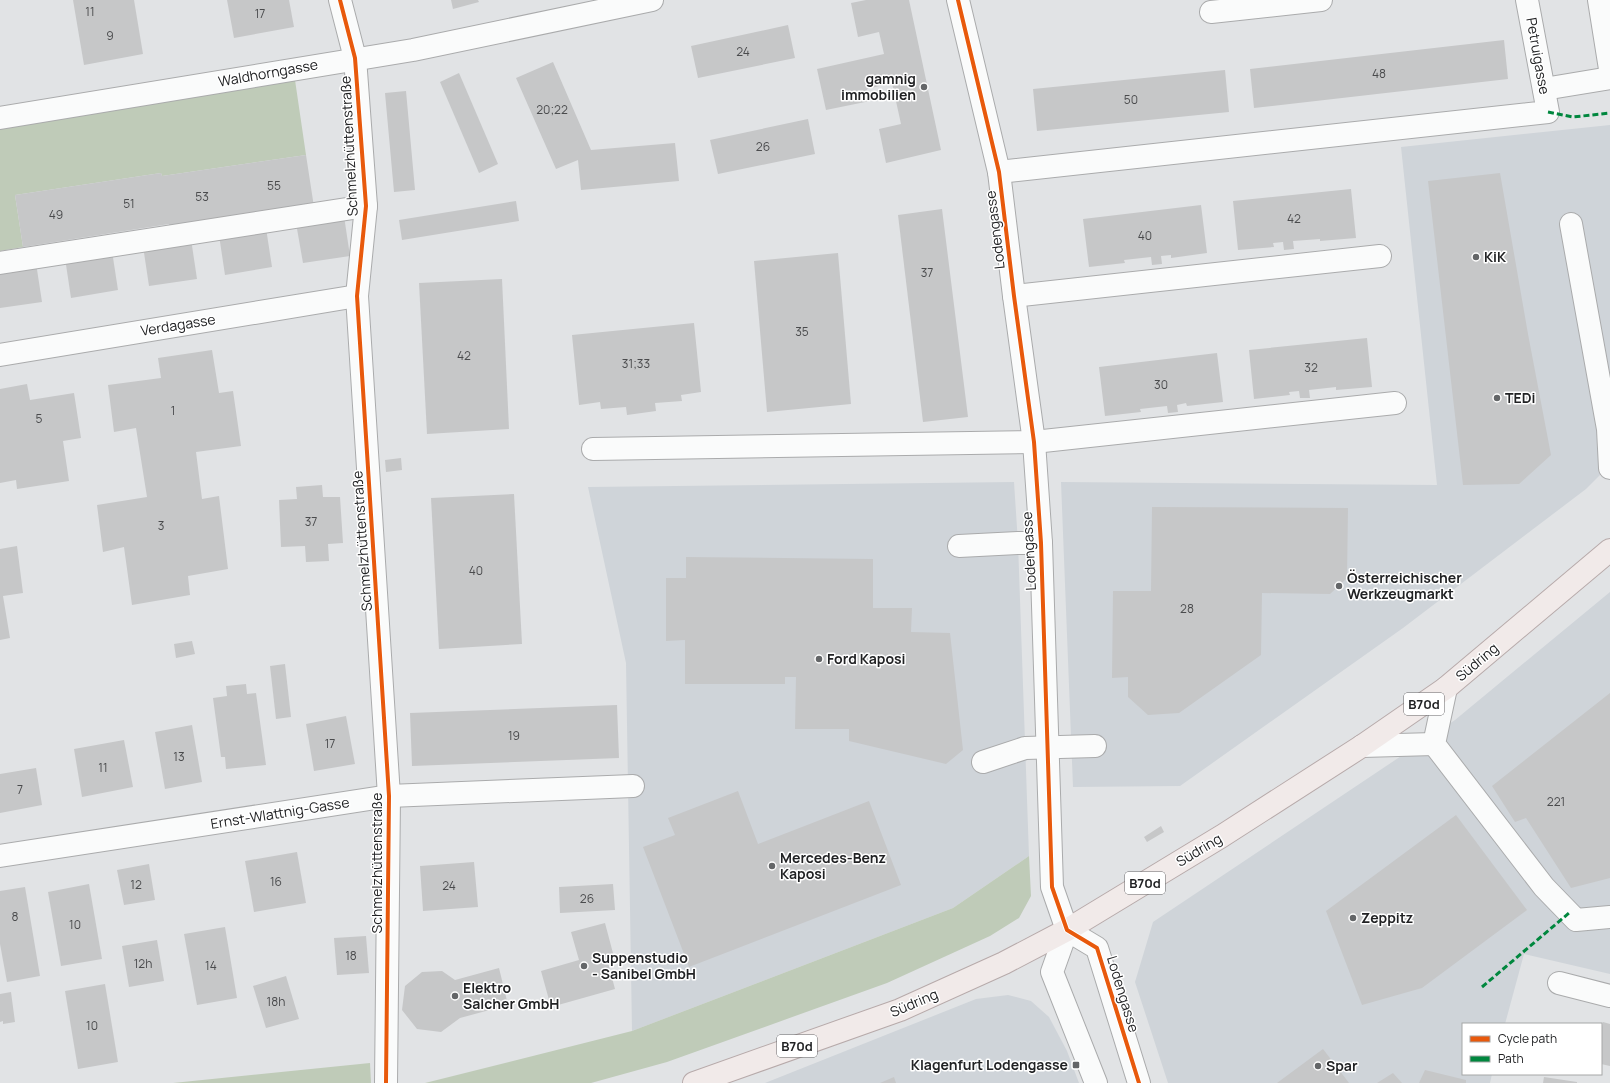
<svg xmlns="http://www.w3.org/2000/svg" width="1610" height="1083" font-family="Manrope,sans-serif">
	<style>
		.built { fill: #cfd4d9 }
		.green { fill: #bfcbb8 }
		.building { fill: #c6c7c8 }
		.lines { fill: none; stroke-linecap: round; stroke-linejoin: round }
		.minor-casing { stroke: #aaabac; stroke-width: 24 }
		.major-casing { stroke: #b7aaaa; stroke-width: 24 }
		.minor { stroke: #fafbfb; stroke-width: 22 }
		.major { stroke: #f1eae9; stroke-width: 22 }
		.quiet { stroke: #00873e; stroke-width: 3; stroke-dasharray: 6 3; stroke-linecap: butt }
		.cycleway-casing { stroke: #fff; stroke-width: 6 }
		.cycleway { stroke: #e8590c; stroke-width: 4 }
		.poi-dot { fill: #646668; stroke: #fff; stroke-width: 1.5 }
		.labels { text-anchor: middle; stroke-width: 3; stroke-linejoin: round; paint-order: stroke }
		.number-label { font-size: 12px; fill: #4a4b4d }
		.shield { fill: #fff; stroke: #646466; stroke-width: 1 }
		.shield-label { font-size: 13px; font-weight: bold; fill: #212224 }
		.street-label { font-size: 14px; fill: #212224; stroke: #fff }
		.poi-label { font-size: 14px; font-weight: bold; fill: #212224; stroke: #fff; text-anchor: start }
	</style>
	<rect width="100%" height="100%" fill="#e1e3e5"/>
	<!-- built -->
	<g class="built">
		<polygon points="1610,125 1610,465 1586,489 1403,628 1180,786 1073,787 1061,482 1437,485 1401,147"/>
		<polygon points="1014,482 1018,543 1029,856 953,908 632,1031 626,663 588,487"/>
		<polygon points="1610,592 1610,974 1524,954 1505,1024 1463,1024 1463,1074 1492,1074 1490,1083 1168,1083 1135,982 1153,922 1455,720"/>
		<polygon points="1008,995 1031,1001 1049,1017 1067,1051 1079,1083 765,1083 976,999"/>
	</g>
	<!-- green -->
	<g class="green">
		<polygon points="295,80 306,155 162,176 161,173 15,195 23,247 0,251 0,129"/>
		<polygon points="1029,856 1031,896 1019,918 990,936 887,983 667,1062 591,1083 425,1083 632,1031 953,908"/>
		<polygon points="370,1063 371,1083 173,1083"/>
	</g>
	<!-- building -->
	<g class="building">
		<polygon points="73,0 134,0 143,54 84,65"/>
		<polygon points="227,0 289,0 294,27 234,38"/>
		<polygon points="451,0 478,0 479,2 453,9"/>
		<polygon points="866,0 909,0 941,150 886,163 879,129 901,124 892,83 867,89 870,101 826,110 817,69 884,54 879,32 858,37 851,3"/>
		<polygon points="788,25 795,58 698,78 691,46"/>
		<polygon points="1504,40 1508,79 1254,108 1250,69"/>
		<polygon points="553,62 591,150 675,143 679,181 581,190 578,160 556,169 516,78"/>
		<polygon points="1225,70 1229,112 1037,131 1033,89"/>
		<polygon points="459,73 498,164 479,173 440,82"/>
		<polygon points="406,91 415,190 394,192 385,93"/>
		<polygon points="808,119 815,154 718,174 710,140"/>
		<polygon points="306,155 314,207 170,228 169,224 23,247 15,195 161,173 162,176"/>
		<polygon points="1500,173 1528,334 1551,455 1519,484 1463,485 1428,181"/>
		<polygon points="1351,189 1356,238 1320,241 1320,239 1293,241 1294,249 1284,250 1283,242 1273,243 1274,247 1238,250 1233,201"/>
		<polygon points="516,201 519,221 402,240 399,220"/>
		<polygon points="1201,205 1207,253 1171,258 1171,255 1161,256 1162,264 1152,265 1151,257 1124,260 1125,263 1089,267 1083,219"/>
		<polygon points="942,209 968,417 923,422 898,215"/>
		<polygon points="344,216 350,256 303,263 296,223"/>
		<polygon points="266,228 272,267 225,275 219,235"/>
		<polygon points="191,239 197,279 149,286 143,246"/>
		<polygon points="112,251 118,290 71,298 65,258"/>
		<polygon points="838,253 851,404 767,412 754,261"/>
		<polygon points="36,263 42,302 0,308 0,268"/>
		<polygon points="502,279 509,429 427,434 419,283"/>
		<polygon points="694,323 701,392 681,395 682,401 655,403 656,411 627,415 626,407 601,409 600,402 579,405 572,335"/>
		<polygon points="1367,338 1372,387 1336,390 1336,387 1309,390 1310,398 1300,398 1299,391 1289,392 1290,395 1254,399 1249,350"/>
		<polygon points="212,350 219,393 233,391 241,446 196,452 202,499 219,496 228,569 188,576 190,595 132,605 124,547 103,552 97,505 147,497 136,428 114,432 108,385 161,378 158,358"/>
		<polygon points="1217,353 1223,402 1187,406 1186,403 1177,405 1178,412 1168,413 1167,406 1140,409 1141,412 1105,416 1099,367"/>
		<polygon points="27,384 30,400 74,393 81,438 63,441 69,481 17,489 16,480 0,483 0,389"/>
		<polygon points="401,458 402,470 386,472 385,460"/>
		<polygon points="322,485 323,497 340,497 343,543 328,544 329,561 306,562 305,546 281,547 279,500 297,499 296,487"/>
		<polygon points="514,494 522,644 439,649 431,498"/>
		<polygon points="1152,507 1348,508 1347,578 1330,594 1262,593 1261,655 1179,713 1148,715 1128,697 1128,677 1112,678 1113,591 1151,591"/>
		<polygon points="17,546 23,593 3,596 10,638 0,640 0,549"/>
		<polygon points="686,557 873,559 873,608 912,608 911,632 950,633 963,750 946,764 849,741 849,729 795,729 796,677 785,677 785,684 685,684 685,640 666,641 666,578 686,578"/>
		<polygon points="192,641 195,654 176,658 174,644"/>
		<polygon points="285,664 291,717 276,719 270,666"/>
		<polygon points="246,684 247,694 256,693 266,765 226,769 225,757 221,757 213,698 227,696 226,686"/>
		<polygon points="1610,693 1610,878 1571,888 1526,818 1515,822 1492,786"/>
		<polygon points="617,705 619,758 412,766 410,713"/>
		<polygon points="346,716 355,764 314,771 306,724"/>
		<polygon points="192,725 202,782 165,789 155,732"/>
		<polygon points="124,740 133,787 82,797 74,749"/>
		<polygon points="36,768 42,805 0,813 0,774"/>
		<polygon points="738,791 758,844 869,801 901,885 689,967 643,847 675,835 668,818"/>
		<polygon points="1456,815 1527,910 1422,988 1362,1005 1326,911"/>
		<polygon points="1161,826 1164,832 1147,842 1144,837"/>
		<polygon points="297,852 306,903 254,912 245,861"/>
		<polygon points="474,862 478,907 423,911 420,866"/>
		<polygon points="149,864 155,900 124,905 117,870"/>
		<polygon points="89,884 102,959 61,966 48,892"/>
		<polygon points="613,884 615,910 560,913 559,887"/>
		<polygon points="25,887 40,976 7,982 0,944 0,891"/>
		<polygon points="605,923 614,957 607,959 615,989 551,1007 541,971 579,960 571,932"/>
		<polygon points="225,927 237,998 197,1005 184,934"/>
		<polygon points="366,936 369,973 337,975 334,938"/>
		<polygon points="157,940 164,981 129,987 122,946"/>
		<polygon points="499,968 508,1005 460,1018 441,1032 417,1029 402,1010 405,986 422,972 442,971 455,980"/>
		<polygon points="286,976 299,1019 266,1028 253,986"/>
		<polygon points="105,984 118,1062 78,1069 65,991"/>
		<polygon points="11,992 15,1022 3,1024 3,1021 0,1022 0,994"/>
		<polygon points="1603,1022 1610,1024 1610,1066 1601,1064 1601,1032"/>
		<polygon points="1323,1049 1349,1083 1277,1083"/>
		<polygon points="1425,1070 1466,1080 1466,1083 1419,1083"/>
		<polygon points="1393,1073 1402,1083 1377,1083"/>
		<polygon points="894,1077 896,1083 880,1083"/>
		<polygon points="1544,1077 1577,1082 1577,1083 1543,1083"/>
	</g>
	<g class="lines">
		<defs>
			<g id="minor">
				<polyline points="340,0 355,58 366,206 357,296 389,796 386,1083"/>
				<polyline points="958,0 999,172 1014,296 1034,442 1041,543 1052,887 1067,930 1097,948 1139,1083"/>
				<polyline points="1599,0 1610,69"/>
				<polyline points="1211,12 1321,0"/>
				<polyline points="1544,89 1610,78"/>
				<polyline points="0,118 413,50 652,0"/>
				<polyline points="999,172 1548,112 1527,0"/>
				<polyline points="1571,224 1608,429 1610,468"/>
				<polyline points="0,263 366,206"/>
				<polyline points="1014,296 1380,256"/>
				<polyline points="0,355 357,296"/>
				<polyline points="593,449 1034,442 1395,403"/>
				<polyline points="959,546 1018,543 1041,543"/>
				<polyline points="1446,688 1434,744 1544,887 1576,920 1610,917"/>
				<polyline points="1362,746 1434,744"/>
				<polyline points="983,762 1025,748 1095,746"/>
				<polyline points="0,856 389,796 633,786"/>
				<polyline points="1067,930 1052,972 1096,1083"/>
				<polyline points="1559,983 1610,996"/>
			</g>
			<polyline id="major" points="694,1083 900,1010 1004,963 1067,930 1222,836 1362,746 1446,688 1610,550"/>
		</defs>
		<!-- minor casing -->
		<use href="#minor" class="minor-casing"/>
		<!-- major casing -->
		<use href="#major" class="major-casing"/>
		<!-- minor -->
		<use href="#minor" class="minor"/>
		<!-- major -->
		<use href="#major" class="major"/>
		<!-- quiet -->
		<g class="quiet">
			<polyline points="1548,112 1573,117 1610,113"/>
			<polyline points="1482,987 1569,913"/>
		</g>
		<defs>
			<g id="cycleway">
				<polyline points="340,0 355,58 366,206 357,296 389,796 386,1083"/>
				<polyline points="958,0 999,172 1014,296 1034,442 1041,543 1052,887 1067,930 1097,948 1139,1083"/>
			</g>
		</defs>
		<!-- cycleway casing -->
		<use href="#cycleway" class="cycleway-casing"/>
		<!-- cycleway -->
		<use href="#cycleway" class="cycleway"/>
	</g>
	<!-- markers -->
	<g class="poi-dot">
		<circle cx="924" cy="87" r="4"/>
		<circle cx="1476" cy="257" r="4"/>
		<circle cx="1497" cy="398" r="4"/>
		<circle cx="1339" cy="586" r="4"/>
		<circle cx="819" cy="659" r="4"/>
		<circle cx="772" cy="866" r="4"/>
		<circle cx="1353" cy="918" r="4"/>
		<circle cx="584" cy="966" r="4"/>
		<circle cx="455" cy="996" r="4"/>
		<rect x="1072" y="1061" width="8" height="8" rx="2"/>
		<circle cx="1318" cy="1066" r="4"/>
	</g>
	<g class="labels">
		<!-- number labels -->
		<g class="number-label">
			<text x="90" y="16">11</text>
			<text x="260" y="18">17</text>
			<text x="110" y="40">9</text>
			<text x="743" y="56">24</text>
			<text x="1379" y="78">48</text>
			<text x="1131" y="104">50</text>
			<text x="552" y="114">20;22</text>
			<text x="763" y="151">26</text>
			<text x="274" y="190">55</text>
			<text x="202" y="201">53</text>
			<text x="129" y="208">51</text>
			<text x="56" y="219">49</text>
			<text x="1294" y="223">42</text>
			<text x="1145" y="240">40</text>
			<text x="927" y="277">37</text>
			<text x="802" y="336">35</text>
			<text x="464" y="360">42</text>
			<text x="636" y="368">31;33</text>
			<text x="1311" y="372">32</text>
			<text x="1161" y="389">30</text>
			<text x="173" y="415">1</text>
			<text x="39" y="423">5</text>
			<text x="311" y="526">37</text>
			<text x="161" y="530">3</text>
			<text x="476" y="575">40</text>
			<text x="1187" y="613">28</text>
			<text x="514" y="740">19</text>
			<text x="330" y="748">17</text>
			<text x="179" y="761">13</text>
			<text x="103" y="772">11</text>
			<text x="20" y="794">7</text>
			<text x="1556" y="806">221</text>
			<text x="276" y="886">16</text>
			<text x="136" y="889">12</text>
			<text x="449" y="890">24</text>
			<text x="587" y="903">26</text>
			<text x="15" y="921">8</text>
			<text x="75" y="929">10</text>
			<text x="351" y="960">18</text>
			<text x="143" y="968">12h</text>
			<text x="211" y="970">14</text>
			<text x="276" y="1006">18h</text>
			<text x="92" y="1030">10</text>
		</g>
		<!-- shield labels -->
		<g class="shield">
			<rect x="1404" y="693" width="40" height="22" rx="3"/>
			<rect x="1125" y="872" width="40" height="22" rx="3"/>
			<rect x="777" y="1035" width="40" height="22" rx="3"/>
		</g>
		<g class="shield-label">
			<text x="1424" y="709">B70d</text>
			<text x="1145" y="888">B70d</text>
			<text x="797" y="1051">B70d</text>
		</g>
		<!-- street labels -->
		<g class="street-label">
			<text transform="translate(1538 56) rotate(80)" y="5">Petruigasse</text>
			<text transform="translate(268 73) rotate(-10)" y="5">Waldhorngasse</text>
			<text transform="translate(349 146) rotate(-93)" y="5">Schmelzhüttenstraße</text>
			<text transform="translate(995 230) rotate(-97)" y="5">Lodengasse</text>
			<text transform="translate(178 325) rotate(-9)" y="5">Verdagasse</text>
			<text transform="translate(362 541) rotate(-94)" y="5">Schmelzhüttenstraße</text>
			<text transform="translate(1029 551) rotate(-93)" y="5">Lodengasse</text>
			<text transform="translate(1477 662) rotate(-40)" y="5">Südring</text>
			<text transform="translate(280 813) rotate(-9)" y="5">Ernst-Wlattnig-Gasse</text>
			<text transform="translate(1199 850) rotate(-31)" y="5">Südring</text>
			<text transform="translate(377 863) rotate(-90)" y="5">Schmelzhüttenstraße</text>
			<text transform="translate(1123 994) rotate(73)" y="5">Lodengasse</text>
			<text transform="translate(914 1003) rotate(-23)" y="5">Südring</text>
		</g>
		<!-- poi labels -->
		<g class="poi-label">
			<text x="916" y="84" text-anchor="end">gamnig<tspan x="916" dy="16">immobilien</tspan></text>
			<text x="1484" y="262">KiK</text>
			<text x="1505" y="403">TEDi</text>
			<text x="1347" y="583">Österreichischer<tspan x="1347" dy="16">Werkzeugmarkt</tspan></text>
			<text x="827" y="664">Ford Kaposi</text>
			<text x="780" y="863">Mercedes-Benz<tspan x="780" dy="16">Kaposi</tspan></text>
			<text x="1361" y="923">Zeppitz</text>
			<text x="592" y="963">Suppenstudio<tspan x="592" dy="16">- Sanibel GmbH</tspan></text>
			<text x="463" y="993">Elektro<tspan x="463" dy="16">Salcher GmbH</tspan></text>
			<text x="1068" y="1070" text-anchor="end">Klagenfurt Lodengasse</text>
			<text x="1326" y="1071">Spar</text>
		</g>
	</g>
	<!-- legend -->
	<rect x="1462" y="1023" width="140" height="52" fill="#ffffff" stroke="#a6a7a7"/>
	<rect x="1470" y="1036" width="20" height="6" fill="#e8590c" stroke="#a6a7a7"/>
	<text x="1498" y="1043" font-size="12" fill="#212224">Cycle path</text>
	<rect x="1470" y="1056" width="20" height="6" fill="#00873e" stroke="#a6a7a7"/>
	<text x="1498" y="1063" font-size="12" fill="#212224">Path</text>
</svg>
